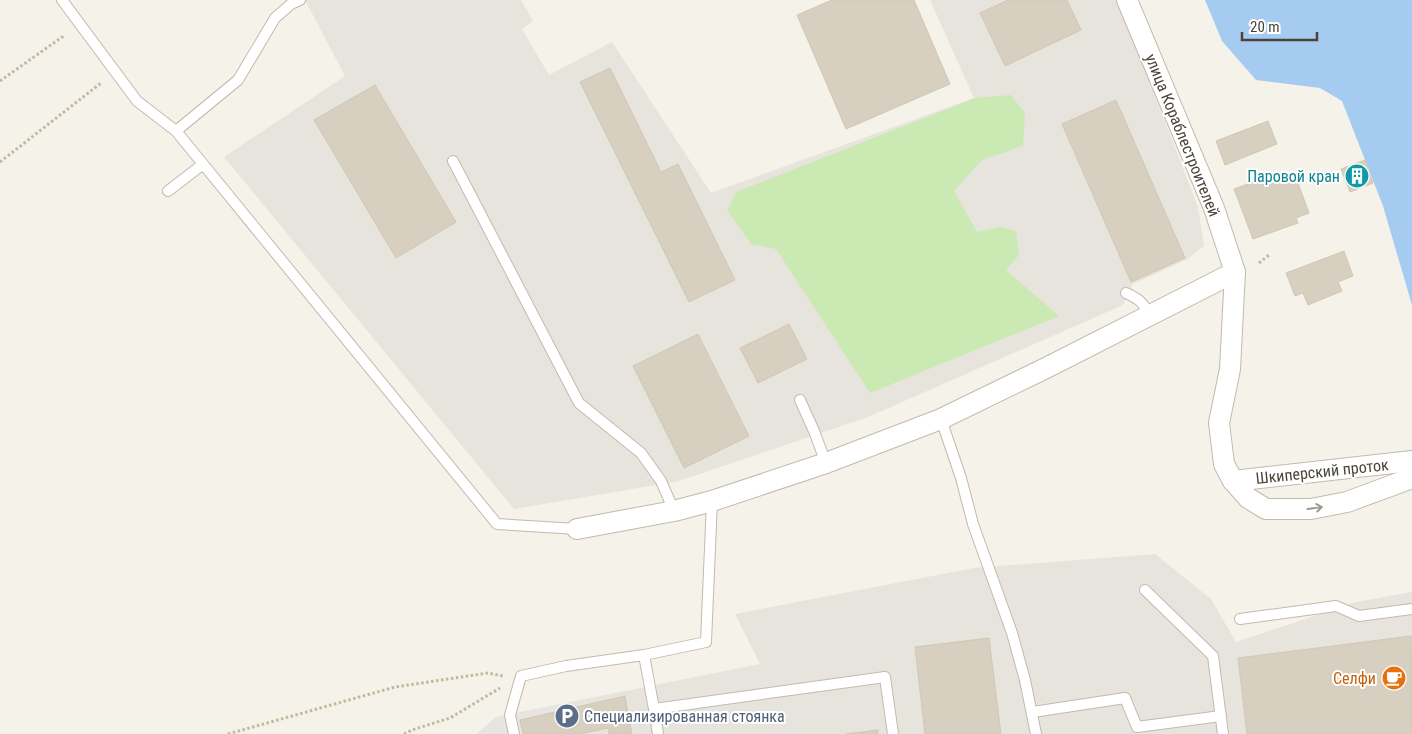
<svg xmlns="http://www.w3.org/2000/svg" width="1412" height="734" font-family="'Roboto Condensed',sans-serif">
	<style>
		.industrial { fill: #e7e4de }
		.green { fill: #cbe9b2 }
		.parking { fill: #e6e5e1 }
		.water { fill: #a6cbf1 }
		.building { fill: #d7cfbf; stroke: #d1c8b2 }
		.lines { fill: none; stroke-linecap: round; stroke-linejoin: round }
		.service-casing { stroke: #c1bbac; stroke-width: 12 }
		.minor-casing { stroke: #c1bbac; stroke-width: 22 }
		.path { stroke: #c2b99d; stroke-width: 3; stroke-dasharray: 2.5 2.5; stroke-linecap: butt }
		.service { stroke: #fff; stroke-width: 10 }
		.minor { stroke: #fff; stroke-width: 20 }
		.oneway { stroke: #9b9891 }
		.labels { text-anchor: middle; stroke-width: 4; stroke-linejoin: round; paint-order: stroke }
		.street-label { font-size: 16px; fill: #494437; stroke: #fff }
		.culture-label { font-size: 16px; fill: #0d838f; stroke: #fff; text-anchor: end }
		.food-label { font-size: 16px; fill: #c56008; stroke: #fff; text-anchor: end }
		.service-label { font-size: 16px; fill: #4e5e75; stroke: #fff; text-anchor: start }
	</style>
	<rect width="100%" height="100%" fill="#f5f2e9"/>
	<!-- industrial -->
	<g class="industrial">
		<polygon points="305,0 521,0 533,21 522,29 549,75 612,42 711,193 974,98 930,0 1118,0 1198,207 1204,246 1186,260 1133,284 1123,305 868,417 679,481 514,509 224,157 345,76"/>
		<polygon points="1155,554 1211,599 1236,642 1356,602 1412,592 1412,734 477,734 496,717 760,664 735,614 974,568"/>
	</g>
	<!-- green -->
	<polygon class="green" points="1011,95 1025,113 1023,146 982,160 954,191 977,232 999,227 1016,231 1019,255 1006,270 1059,316 870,393 776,249 751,244 727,210 736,192 975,98"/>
	<!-- parking -->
	<polygon class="parking" points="627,696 634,734 477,734 496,717"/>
	<!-- water -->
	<polygon class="water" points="1205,0 1412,0 1412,305 1383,206 1342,101 1320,88 1256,80 1222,41"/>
	<!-- building -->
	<g class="building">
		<polygon points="832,0 914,0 950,84 846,129 797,15"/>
		<polygon points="1008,0 1067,0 1081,30 1005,66 980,13"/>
		<polygon points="610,68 661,172 678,164 735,280 689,302 580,82"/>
		<polygon points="375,85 456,222 396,258 314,120"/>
		<polygon points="1116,100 1185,258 1131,282 1062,124"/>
		<polygon points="1268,121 1277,144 1225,165 1216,141"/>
		<polygon points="1365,160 1373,183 1350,192 1341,169"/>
		<polygon points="1280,172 1281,178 1294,172 1309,213 1296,218 1298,223 1253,239 1234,189"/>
		<polygon points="1344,251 1353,276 1338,282 1342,291 1308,305 1303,293 1295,296 1286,273"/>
		<polygon points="789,324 807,359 758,383 740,348"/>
		<polygon points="698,334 749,436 684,468 633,366"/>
		<polygon points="1411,636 1412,734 1247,734 1238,658"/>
		<polygon points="989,638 1001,734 925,734 915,647"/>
		<polygon points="625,696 632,734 609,734 608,728 580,734 523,734 520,720"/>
		<polygon points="878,730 878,734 846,734"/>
	</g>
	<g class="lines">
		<defs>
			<g id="service">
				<polyline points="62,0 137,101 176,131 497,524 577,529"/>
				<polyline points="176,131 238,80 275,18 291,4 300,0"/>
				<polyline points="453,161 579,403 641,453 661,481 674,511"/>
				<polyline points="168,191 202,165"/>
				<path d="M1126,293C1139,299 1143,302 1149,315"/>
				<polyline points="800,400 814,431 826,463"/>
				<polyline points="941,419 961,478 973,524 1012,633 1025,680 1036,734"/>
				<polyline points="1145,590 1213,656 1223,734"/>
				<polyline points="1240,619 1336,606 1359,616 1412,609"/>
				<polyline points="644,655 706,642 712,501"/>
				<polyline points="654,709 658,734"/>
				<polyline points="1033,712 1125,698 1137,727 1221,716"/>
				<polyline points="514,734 510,715 521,676 566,666 644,655 654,709 885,677 893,734"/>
			</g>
			<g id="minor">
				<polyline points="1127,0 1214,208 1235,272 1230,369 1219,423 1224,464 1233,481 1248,498 1266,509 1311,509 1347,502 1412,478"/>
				<polyline points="1233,481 1412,461"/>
				<polyline points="577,529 674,511 712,501 826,463 941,419 1046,368 1235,272"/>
			</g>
		</defs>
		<!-- service casing -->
		<use href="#service" class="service-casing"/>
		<!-- minor casing -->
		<use href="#minor" class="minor-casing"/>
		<!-- path -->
		<g class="path">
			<polyline points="0,81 65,35"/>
			<polyline points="0,162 101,83"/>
			<polyline points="1259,263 1269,255"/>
			<polyline points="228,734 395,687 488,673 503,676"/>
			<polyline points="404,734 412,730 450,718 500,688"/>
		</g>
		<!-- service -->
		<use href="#service" class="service"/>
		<!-- minor -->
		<use href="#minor" class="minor"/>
	</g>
	<!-- one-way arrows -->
	<defs><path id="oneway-shaft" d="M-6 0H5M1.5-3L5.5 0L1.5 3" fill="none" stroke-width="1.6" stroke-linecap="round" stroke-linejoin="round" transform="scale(1.25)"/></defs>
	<use class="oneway" href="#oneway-shaft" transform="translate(1315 508) rotate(-8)"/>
	<!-- icons -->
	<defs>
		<symbol id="building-disc" viewBox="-11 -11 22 22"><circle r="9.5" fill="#0f9aa8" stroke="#fff"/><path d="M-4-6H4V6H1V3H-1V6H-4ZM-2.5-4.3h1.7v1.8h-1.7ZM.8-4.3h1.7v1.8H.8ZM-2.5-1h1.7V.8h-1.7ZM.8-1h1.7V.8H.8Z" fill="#fff"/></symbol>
		<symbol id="cafe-disc" viewBox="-11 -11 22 22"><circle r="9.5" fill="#e8710a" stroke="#fff"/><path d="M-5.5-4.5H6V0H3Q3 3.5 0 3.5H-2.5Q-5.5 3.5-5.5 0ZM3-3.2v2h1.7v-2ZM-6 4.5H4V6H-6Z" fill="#fff"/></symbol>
		<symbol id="parking-disc" viewBox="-11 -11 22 22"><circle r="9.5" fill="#5c6f8a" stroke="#fff"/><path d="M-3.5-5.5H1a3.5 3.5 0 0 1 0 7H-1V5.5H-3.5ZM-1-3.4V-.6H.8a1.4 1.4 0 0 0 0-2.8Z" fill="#fff"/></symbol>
	</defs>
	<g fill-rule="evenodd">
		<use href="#building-disc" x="1343" y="162" width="28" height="28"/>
		<use href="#cafe-disc" x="1380" y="664" width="28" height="28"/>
		<use href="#parking-disc" x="553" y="702" width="28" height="28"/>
	</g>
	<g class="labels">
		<!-- street labels -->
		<g class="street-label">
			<text transform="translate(1183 135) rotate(68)" y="6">улица Кораблестроителей</text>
			<text transform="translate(1322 471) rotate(-6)" y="6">Шкиперский проток</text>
		</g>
		<!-- culture labels -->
		<g class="culture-label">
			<text x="1340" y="182">Паровой кран</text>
		</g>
		<!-- food labels -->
		<g class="food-label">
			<text x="1376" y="684">Селфи</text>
		</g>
		<!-- service labels -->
		<g class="service-label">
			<text x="584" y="722">Специализированная стоянка</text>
		</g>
	</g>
	<!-- scale -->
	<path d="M1242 32v8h75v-8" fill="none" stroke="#494437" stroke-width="2.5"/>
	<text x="1250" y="32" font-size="15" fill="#494437" stroke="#ffffff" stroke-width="4" paint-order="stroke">20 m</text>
</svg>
